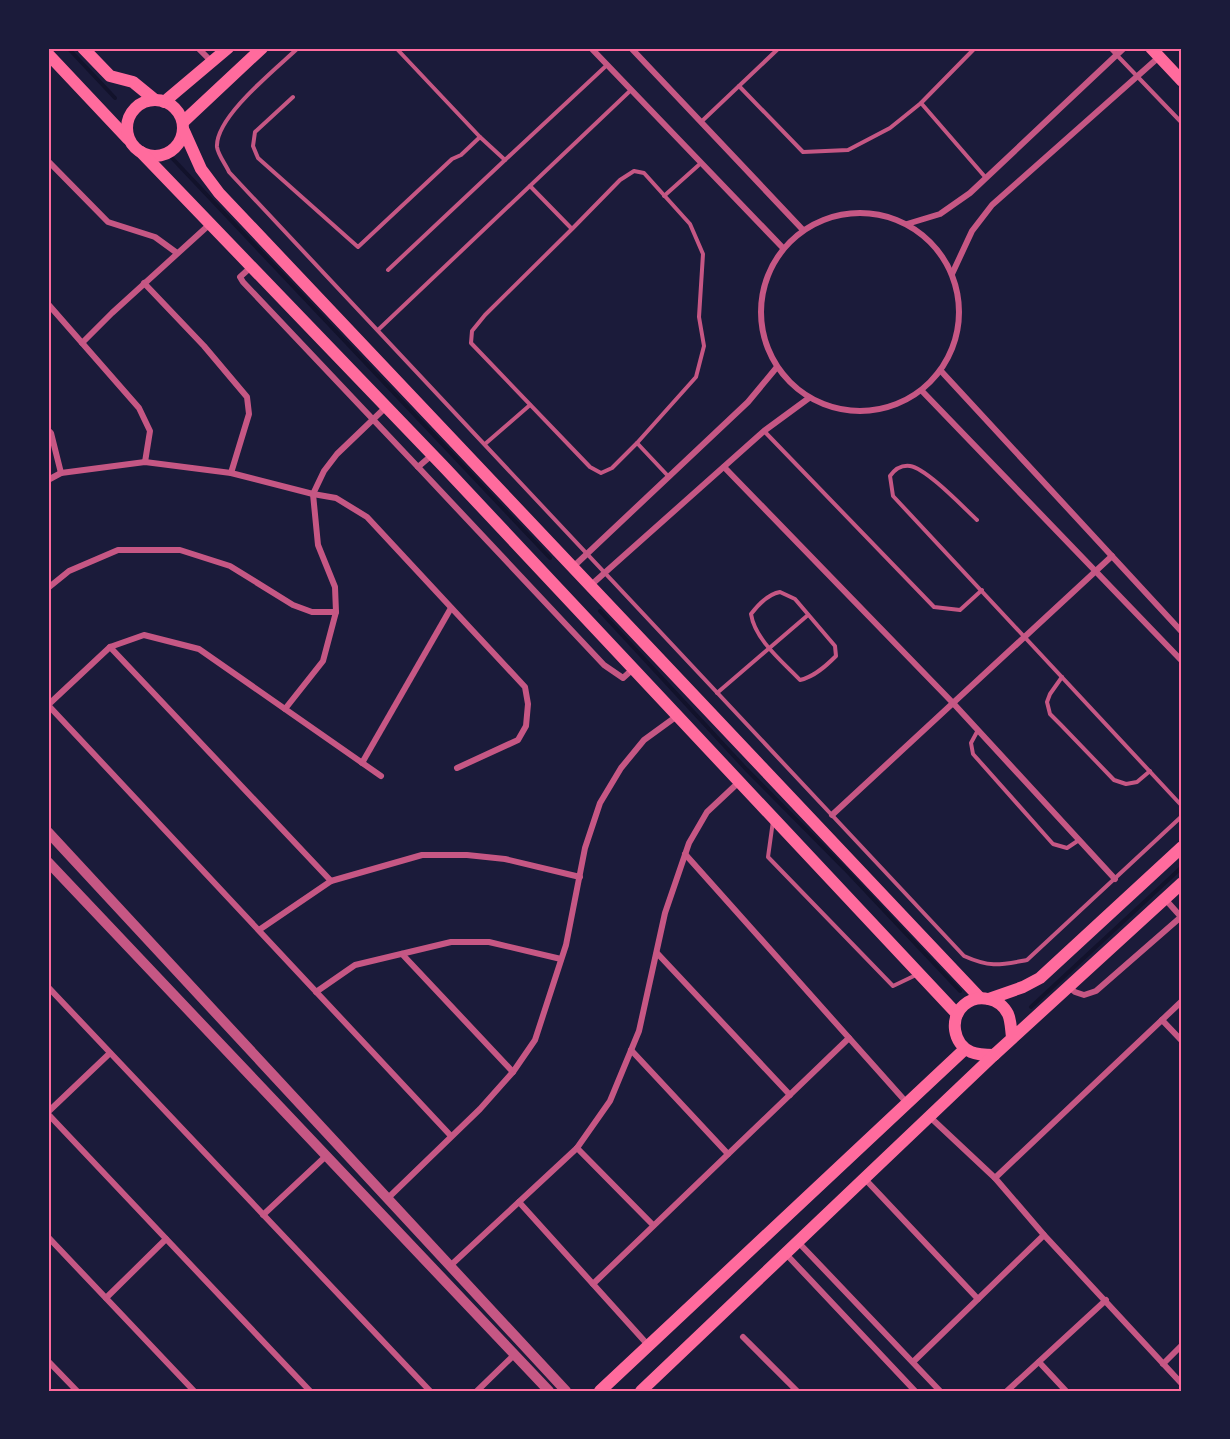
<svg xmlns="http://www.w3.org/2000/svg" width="1230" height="1439" font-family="Literata,serif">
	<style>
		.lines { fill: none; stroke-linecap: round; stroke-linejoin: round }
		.stream { stroke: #12122b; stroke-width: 4 }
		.service { stroke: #c65784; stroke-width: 4 }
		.minor { stroke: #c65784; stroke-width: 6 }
		.tertiary { stroke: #c65784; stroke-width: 10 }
		.secondary { stroke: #ff6b9d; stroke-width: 12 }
		.neatline { fill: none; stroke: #ff6b9d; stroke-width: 2 }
	</style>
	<rect width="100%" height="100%" fill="#1b1b3a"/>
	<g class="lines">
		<!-- stream -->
		<g class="stream">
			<polyline points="68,48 115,98"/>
			<polyline points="172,158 550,558"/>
			<polyline points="600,611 746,769 845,869 960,991"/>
			<polyline points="1031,1007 1182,867"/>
		</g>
		<!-- service -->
		<g class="service">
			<path d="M298,48C277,68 215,117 217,147C218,155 226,165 229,172L964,956C991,968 1000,965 1027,960L1182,816"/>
			<polyline points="396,48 480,137"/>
			<polyline points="1110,48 1182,123"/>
			<polyline points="739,86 803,152 848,150 890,128 921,103 975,48"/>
			<polyline points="293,97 255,132 253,146 258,158 358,247 452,159 461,155 480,137 505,160 607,65"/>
			<polyline points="921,103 986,178"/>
			<polyline points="701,122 779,48"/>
			<polyline points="530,186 572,229 485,315 472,331 471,343 590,467 601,473 612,468 637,443 696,377 704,346 699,317 703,254 690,224 644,173 634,171 620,180 572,229"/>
			<polyline points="664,196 701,163"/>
			<polyline points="388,270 505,160"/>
			<polyline points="378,330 631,90"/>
			<polyline points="764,431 934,607 960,610 982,590"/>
			<polyline points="637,443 669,477"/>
			<polyline points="485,444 530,405"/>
			<path d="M977,520C964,508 926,468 910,466C902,465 895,469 890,476L893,496L1182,806"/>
			<path d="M780,592L795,599L835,646L836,656C826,666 814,677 800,680C783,662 755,640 751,614C758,605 768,594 780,592Z"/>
			<polyline points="1062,677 1050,694 1047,702 1050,714 1061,725 1114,780 1126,784 1137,782 1150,771"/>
			<polyline points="717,693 808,615"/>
			<polyline points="978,730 971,743 973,754 1053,844 1067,848 1079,840"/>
			<polyline points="773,821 768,857 893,986 916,975"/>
		</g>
		<!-- minor -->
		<g class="minor">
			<polyline points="198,48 212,62"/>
			<polyline points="591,48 783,248"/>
			<polyline points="631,48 803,230"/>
			<polyline points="48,161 108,222 155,237 177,253"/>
			<circle cx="860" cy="312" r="99"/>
			<polyline points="907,224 940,214 970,193 1124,48"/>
			<polyline points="251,267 240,277 243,282 418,467"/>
			<polyline points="952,274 972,231 992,205 1159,57"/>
			<polyline points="144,283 204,346 247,397 249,414 231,473"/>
			<polyline points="48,304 139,408 150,431 145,462"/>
			<polyline points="82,343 112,313 210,224"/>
			<polyline points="941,371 1182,632"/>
			<polyline points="922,391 1182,661"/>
			<polyline points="48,430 51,433 61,473"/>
			<polyline points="432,455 418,467 604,665 623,678 633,669"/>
			<polyline points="724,467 953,703 1115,879"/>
			<polyline points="48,480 61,473 145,462 231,473 313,494 336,498 367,517 525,687 528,704 526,726 518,740 457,768"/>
			<polyline points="573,567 748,402 777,367"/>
			<polyline points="591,585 764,431 809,398"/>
			<polyline points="48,588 69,571 118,550 180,550 230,566 293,605 312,612 336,612 335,587 318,545 313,494 324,471 337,454 386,407"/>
			<polyline points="110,647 331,881"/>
			<polyline points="48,705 451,1136"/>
			<polyline points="48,705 110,647 144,635 199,649 381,776"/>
			<polyline points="285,709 323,661 336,612"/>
			<polyline points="362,763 451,608"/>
			<polyline points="832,815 1112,556"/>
			<polyline points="685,854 907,1103"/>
			<polyline points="1165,899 1182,918"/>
			<polyline points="259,930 331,881 422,855 467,855 505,859 580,877"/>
			<polyline points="657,953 790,1095"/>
			<polyline points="402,954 513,1072"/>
			<polyline points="48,987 430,1391"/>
			<polyline points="1069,987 1075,992 1084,995 1096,991 1182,916"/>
			<polyline points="316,992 355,965 451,942 489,942 561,959"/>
			<polyline points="1162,1020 1182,1041"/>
			<polyline points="631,1050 728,1154"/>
			<polyline points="48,1112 110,1053"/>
			<polyline points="48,1114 310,1391"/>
			<polyline points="931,1118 995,1178 1044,1235 1182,1384"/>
			<polyline points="577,1148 653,1225"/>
			<polyline points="995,1178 1182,1001"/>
			<polyline points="865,1179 978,1299"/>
			<polyline points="387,1199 480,1109 513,1072 535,1040 566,945 585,848 600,803 621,768 644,740 677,716"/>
			<polyline points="519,1202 648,1345"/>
			<polyline points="263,1215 326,1156"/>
			<polyline points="48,1237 194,1391"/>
			<polyline points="798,1242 940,1391"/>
			<polyline points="786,1254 915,1391"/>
			<polyline points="450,1266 577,1148 610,1101 639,1031 665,913 689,843 707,812 739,782"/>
			<polyline points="593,1284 849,1038"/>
			<polyline points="106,1298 166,1239"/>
			<polyline points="743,1337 797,1391"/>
			<polyline points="48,1361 77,1391"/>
			<polyline points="913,1362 1044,1235"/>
			<polyline points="1039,1362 1066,1391"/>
			<polyline points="1163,1364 1182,1345"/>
			<polyline points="477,1391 514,1355"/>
			<polyline points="1007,1391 1106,1300"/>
		</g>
		<!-- tertiary -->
		<g class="tertiary">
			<polyline points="48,832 566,1391"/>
			<polyline points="48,862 549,1391"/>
		</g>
		<!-- secondary -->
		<g class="secondary">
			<polyline points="83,48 110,76 133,82 155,100"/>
			<polyline points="1151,48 1182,81"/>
			<polyline points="48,54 128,139"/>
			<circle cx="155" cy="128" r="28"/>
			<polyline points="164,102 228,48"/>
			<polyline points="183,122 262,48"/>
			<polyline points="184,131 201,169 219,193 980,998"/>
			<polyline points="141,152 445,468 957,1014"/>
			<polyline points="989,999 1023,987 1040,978 1182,847"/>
			<path d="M1012,1037C1011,1030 1011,1021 1008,1014C1000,998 978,993 964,1005C949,1018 953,1044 971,1052C978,1055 986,1055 994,1055L1182,883"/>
			<polyline points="600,1391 965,1049"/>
			<polyline points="641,1391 994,1055"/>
		</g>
	</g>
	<!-- border -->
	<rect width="1230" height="1439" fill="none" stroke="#1b1b3a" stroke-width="99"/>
	<rect x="50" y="50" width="1130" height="1340" class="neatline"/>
</svg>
